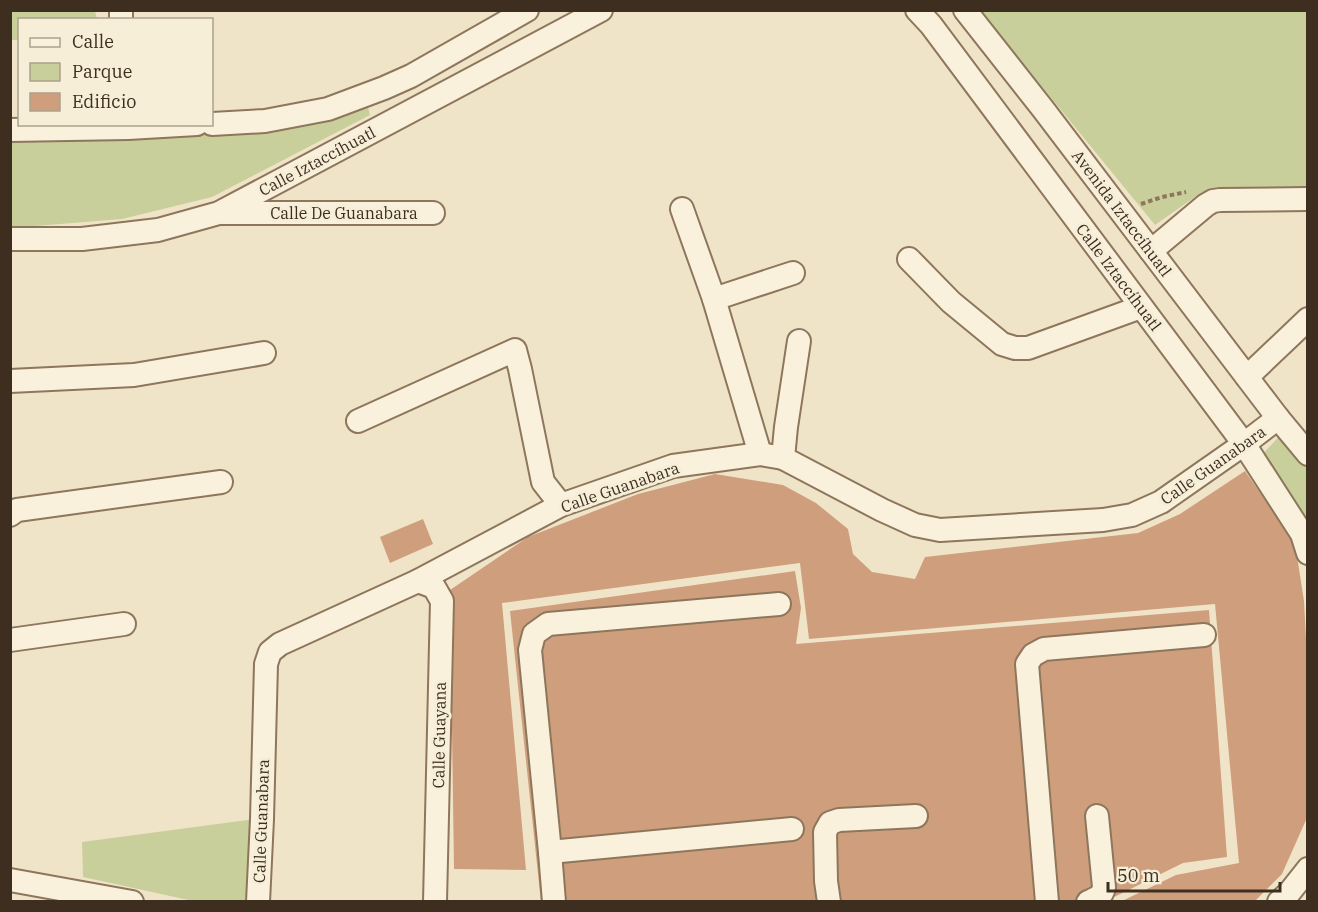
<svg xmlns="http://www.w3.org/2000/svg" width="1318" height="912" font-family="'IBM Plex Serif',serif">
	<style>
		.green { fill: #c9cf9b }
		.building { fill: #cf9f7d }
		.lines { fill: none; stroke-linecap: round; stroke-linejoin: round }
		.minor-casing { stroke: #8d765c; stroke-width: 26 }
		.path { stroke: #8d765c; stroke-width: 4; stroke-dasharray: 4.5 3; stroke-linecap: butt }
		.minor { stroke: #faf1dc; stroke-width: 22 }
		.labels { text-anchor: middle; stroke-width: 6; stroke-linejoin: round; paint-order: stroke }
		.street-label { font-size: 16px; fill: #3d2e20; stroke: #f7eed8 }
	</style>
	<rect width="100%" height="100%" fill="#f0e4c8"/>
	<!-- green -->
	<g class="green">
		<polygon points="10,11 95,11 97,19 20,20 19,40 11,40"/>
		<polygon points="980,11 1307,11 1307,189 1202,192 1155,225"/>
		<polygon points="368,107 370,115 212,197 122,219 11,228 10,140 270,132"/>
		<polygon points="1284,431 1307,461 1307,525 1260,457"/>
		<polygon points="255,819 254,901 193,901 83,877 82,842"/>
	</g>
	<!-- building -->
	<g class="building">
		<polygon points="1245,471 1295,543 1304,601 1308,676 1308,798 1306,820 1282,874 1254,902 1120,902 1176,875 1239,863 1215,604 809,639 800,563 502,603 526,870 454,869 450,590 528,537 638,494 715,474 783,485 816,503 848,529 853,554 872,572 915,579 925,557 1138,533 1180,514"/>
		<polygon points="423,519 433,544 390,563 380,537"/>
		<polygon points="795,571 801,608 796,644 1209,610 1227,857 1183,863 1104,902 541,902 510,611"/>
	</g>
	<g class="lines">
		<defs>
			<g id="minor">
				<polyline points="121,10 121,20"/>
				<polyline points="917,10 931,25 1244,444 1302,534 1308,553"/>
				<polyline points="965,10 1043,109 1278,418 1308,454"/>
				<polyline points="212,124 265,121 328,109 384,88 411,76 527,10"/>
				<polyline points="10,130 128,128 197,124"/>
				<polyline points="682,209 714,299 760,454"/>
				<polyline points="223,213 433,213"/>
				<polyline points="10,239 82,239 158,230 219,213 601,10"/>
				<polyline points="1151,251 1206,205 1213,201 1220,200 1308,199"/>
				<polyline points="909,259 951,302 1002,344 1015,348 1028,348 1141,307"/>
				<polyline points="714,299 793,273"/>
				<polyline points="1247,377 1308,319"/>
				<polyline points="10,381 134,375 264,353"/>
				<polyline points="358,421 515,350 520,369 543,482 561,505"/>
				<polyline points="783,458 786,427 799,341"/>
				<polyline points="10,515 17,510 221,482"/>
				<polyline points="418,581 434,587 442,601 435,902"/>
				<polyline points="10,640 124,624"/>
				<polyline points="550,852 792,829"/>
				<polyline points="10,880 132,902"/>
				<polyline points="258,902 262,819 266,664 270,652 280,644 418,581 561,505 673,466 760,454 783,458 882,510 915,525 940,530 1103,520 1132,515 1161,502 1244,444 1278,418"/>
				<polyline points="554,902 550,852 530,650 534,634 548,624 779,604"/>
				<polyline points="829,902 826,881 825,832 830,823 839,820 916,816"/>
				<polyline points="1047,902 1027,664 1033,655 1044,649 1204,635"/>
				<path d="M1088,902C1097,898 1102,897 1104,887L1097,816"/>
				<polyline points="1279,902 1289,893 1308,869"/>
			</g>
		</defs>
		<!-- minor casing -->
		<use href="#minor" class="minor-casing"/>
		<!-- path -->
		<polyline class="path" points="1141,204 1162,197 1186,192"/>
		<!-- minor -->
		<use href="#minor" class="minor"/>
	</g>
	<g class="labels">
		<!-- street labels -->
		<g class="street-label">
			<text transform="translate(317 161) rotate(-28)" y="6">Calle Iztaccíhuatl</text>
			<text x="344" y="219">Calle De Guanabara</text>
			<text transform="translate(1122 213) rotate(53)" y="6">Avenida Iztaccíhuatl</text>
			<text transform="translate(1119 277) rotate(53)" y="6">Calle Iztaccíhuatl</text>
			<text transform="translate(1213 465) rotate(-35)" y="6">Calle Guanabara</text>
			<text transform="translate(620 487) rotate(-19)" y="6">Calle Guanabara</text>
			<text transform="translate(439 735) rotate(-89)" y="6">Calle Guayana</text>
			<text transform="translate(261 821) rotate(-88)" y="6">Calle Guanabara</text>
		</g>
	</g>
	<!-- border -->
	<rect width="1318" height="912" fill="none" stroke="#3d2e20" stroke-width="24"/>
	<!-- legend -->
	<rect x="18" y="18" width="195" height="108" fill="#f7eed8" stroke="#ada18e" stroke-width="1.5"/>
	<rect x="30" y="38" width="30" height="9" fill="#faf1dc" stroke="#ada18e" stroke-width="1.5"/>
	<text x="72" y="48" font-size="18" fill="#3d2e20">Calle</text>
	<rect x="30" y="63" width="30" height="18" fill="#c9cf9b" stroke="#ada18e" stroke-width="1.5"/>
	<text x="72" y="78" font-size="18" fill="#3d2e20">Parque</text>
	<rect x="30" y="93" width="30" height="18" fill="#cf9f7d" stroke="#ada18e" stroke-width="1.5"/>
	<text x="72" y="108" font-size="18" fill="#3d2e20">Edificio</text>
	<!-- scale -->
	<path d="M1108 882v9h172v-9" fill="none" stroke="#3d2e20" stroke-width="3"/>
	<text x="1117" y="882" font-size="18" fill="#3d2e20" stroke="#f7eed8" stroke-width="4.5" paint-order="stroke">50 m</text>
</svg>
